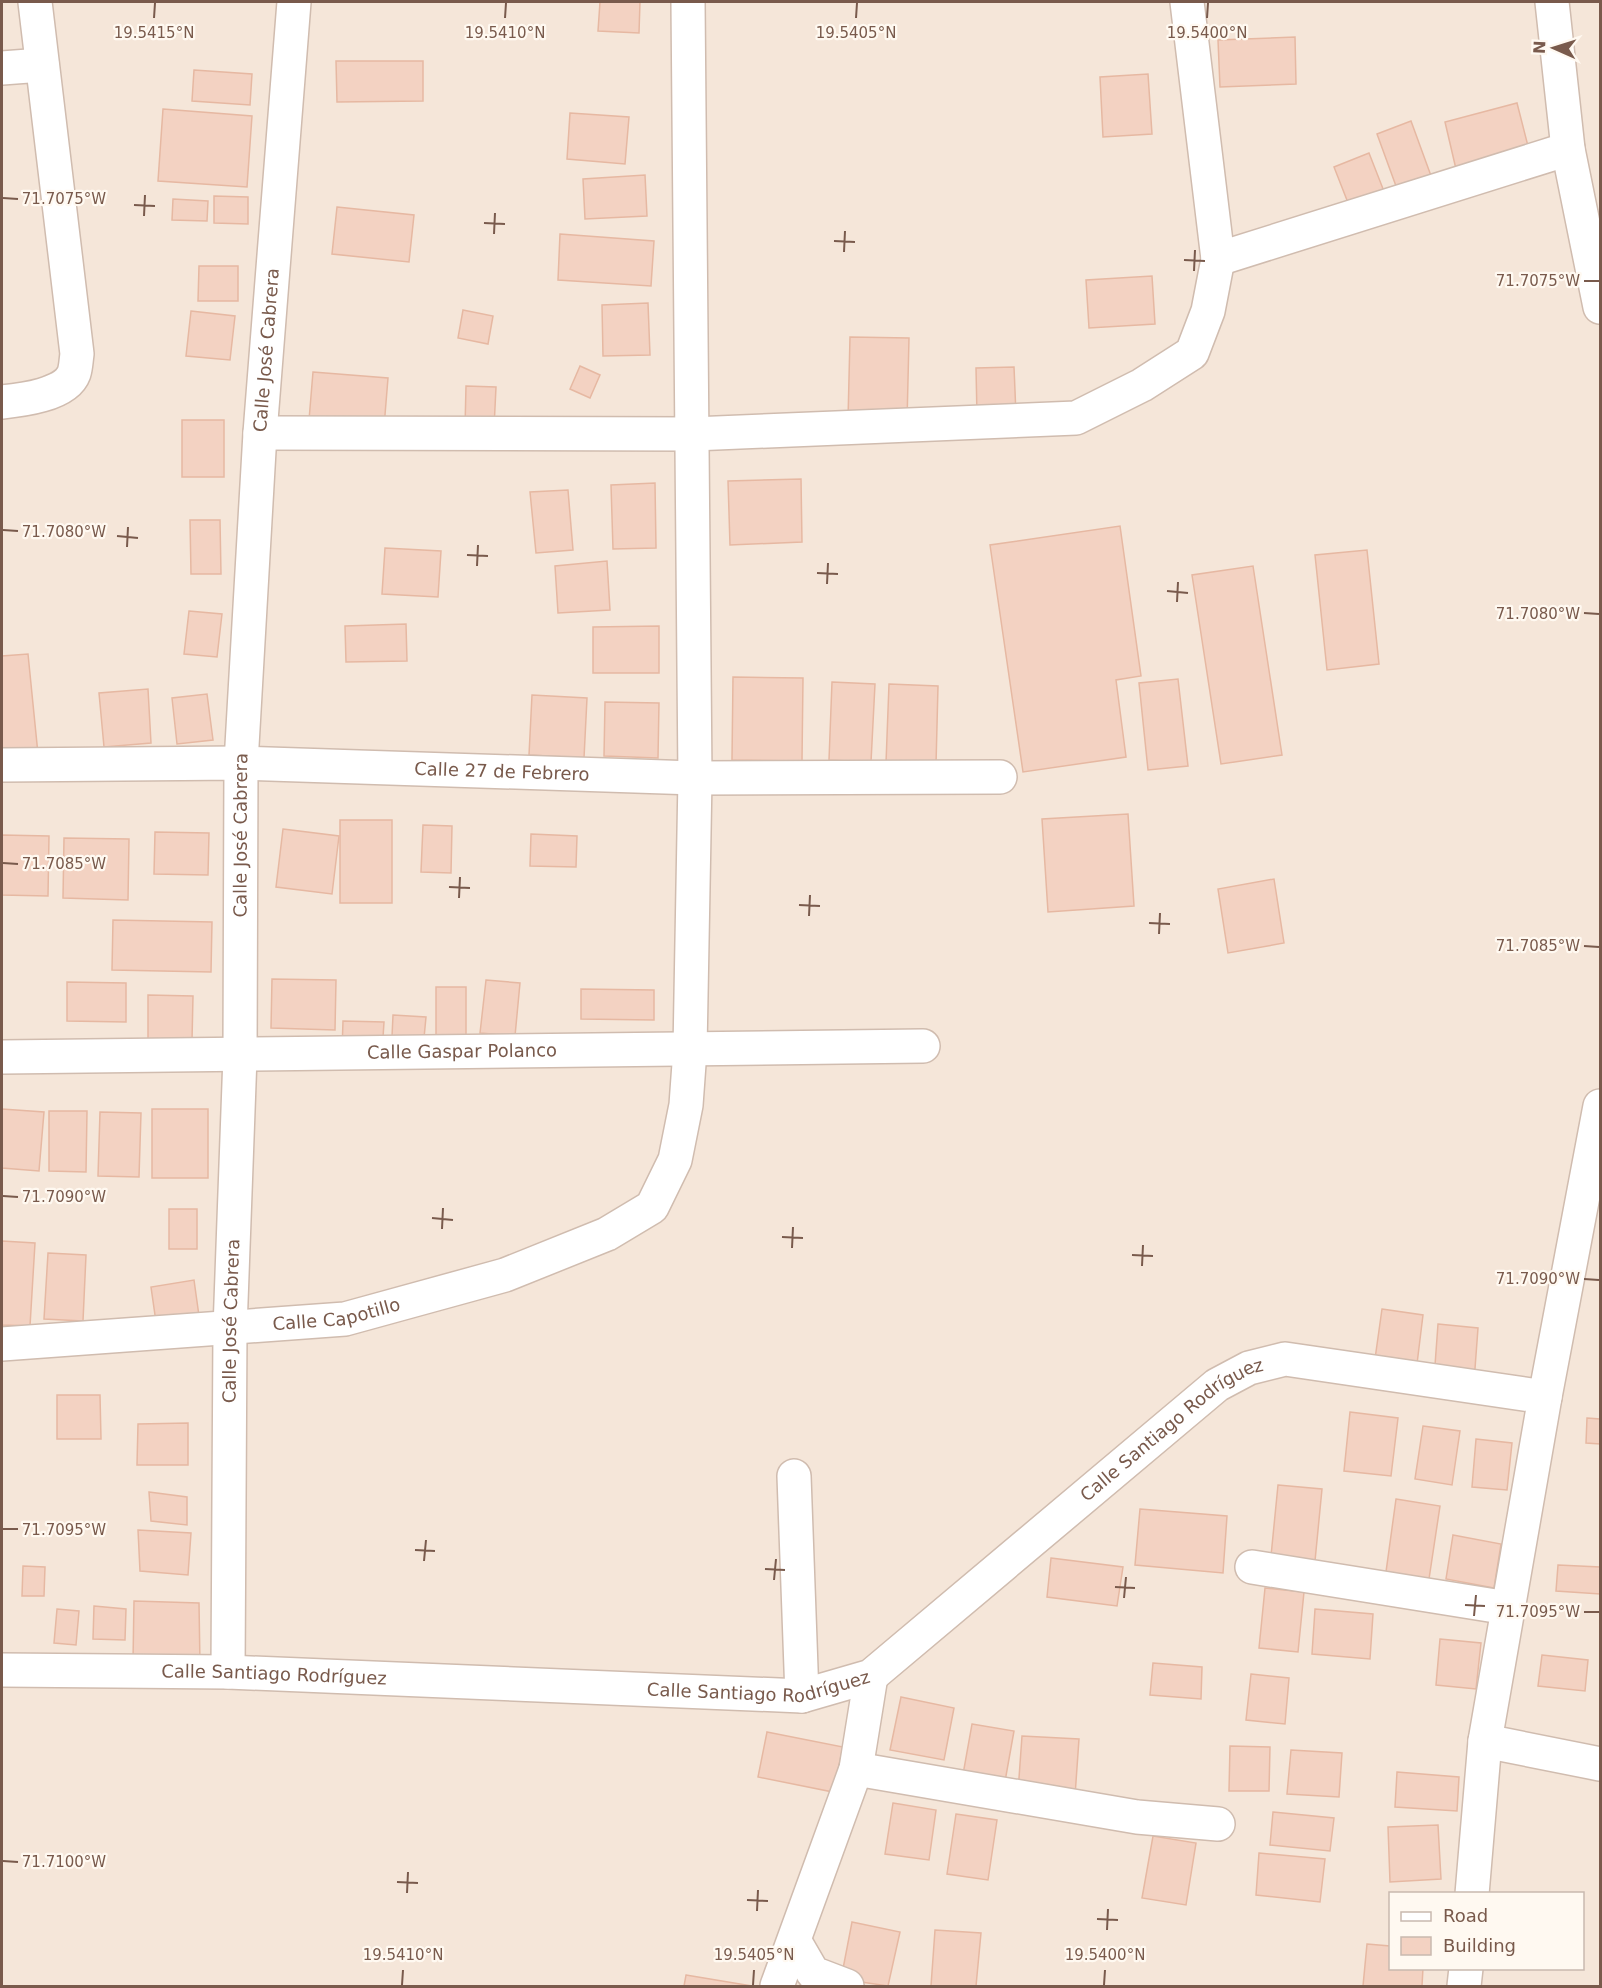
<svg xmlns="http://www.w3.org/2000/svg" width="1602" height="1988" font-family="'DejaVu Sans',sans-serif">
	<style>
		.residential { fill: #f5e6d9; fill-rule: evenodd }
		.building { fill: #f3d2c2; stroke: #e6b8a2; stroke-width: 1.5 }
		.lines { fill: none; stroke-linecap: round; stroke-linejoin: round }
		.street-casing { stroke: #d0bcaf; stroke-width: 36 }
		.street { stroke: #fff; stroke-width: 33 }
		.ticks { fill: none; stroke: #795a4c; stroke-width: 2 }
		.labels { text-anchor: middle; stroke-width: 4.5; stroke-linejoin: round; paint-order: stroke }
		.street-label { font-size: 18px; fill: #795a4c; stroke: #fff9f1 }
		.ticks-label { font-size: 15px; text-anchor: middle; fill: #795a4c; stroke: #fff9f1; stroke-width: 4.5; stroke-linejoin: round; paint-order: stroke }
	</style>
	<rect width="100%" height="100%" fill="#fdf5eb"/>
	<!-- residential -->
	<path class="residential" d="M2,2H1600V1986H2ZM1390,1894H1582V1968H1390Z"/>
	<!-- building -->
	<g class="building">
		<polygon points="600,2 640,2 639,33 598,31"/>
		<polygon points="1295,37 1296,84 1220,87 1218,40"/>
		<polygon points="336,61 423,61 423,101 337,102"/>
		<polygon points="194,70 252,74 250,105 192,101"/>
		<polygon points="1148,74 1152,134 1103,137 1100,77"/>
		<polygon points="1517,103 1529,150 1456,169 1445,122"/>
		<polygon points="163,109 252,116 247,187 158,181"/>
		<polygon points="570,113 629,117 625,164 567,159"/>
		<polygon points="1411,121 1434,184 1400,197 1377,134"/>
		<polygon points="1369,153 1387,199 1352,213 1334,167"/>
		<polygon points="645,175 647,216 585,219 583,179"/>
		<polygon points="214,196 248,197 248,224 214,223"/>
		<polygon points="173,199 208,201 207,221 172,220"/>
		<polygon points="337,207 414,215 409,262 332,254"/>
		<polygon points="560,234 654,241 651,286 558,280"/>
		<polygon points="199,266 238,266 238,301 198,301"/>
		<polygon points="1152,276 1155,324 1089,328 1086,280"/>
		<polygon points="648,303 650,355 603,356 602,305"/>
		<polygon points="463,310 493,316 488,344 458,338"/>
		<polygon points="191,311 235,316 230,360 186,356"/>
		<polygon points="850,337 909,338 907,422 848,420"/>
		<polygon points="580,366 600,375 590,398 570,389"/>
		<polygon points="1014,367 1016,415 977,416 976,368"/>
		<polygon points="313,372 388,378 384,427 309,420"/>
		<polygon points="466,386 496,387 494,428 465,428"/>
		<rect x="182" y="420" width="42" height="57"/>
		<polygon points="801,479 802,542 730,545 728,481"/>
		<polygon points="655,483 656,548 613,549 611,485"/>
		<polygon points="568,490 573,550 536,553 530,492"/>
		<polygon points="190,520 220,520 221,574 191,574"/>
		<polygon points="1120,526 1141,676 1116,680 1126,757 1023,772 990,545"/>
		<polygon points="385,548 441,551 438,597 382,594"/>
		<polygon points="1367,550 1379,664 1327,670 1315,555"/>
		<polygon points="607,561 610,610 558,613 555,566"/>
		<polygon points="1253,566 1282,755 1221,764 1192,575"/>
		<polygon points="189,611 222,614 217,657 184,654"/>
		<polygon points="406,624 407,661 346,662 345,626"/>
		<polygon points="659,626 659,673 593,673 593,627"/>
		<polygon points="28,654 39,764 2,768 2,656"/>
		<polygon points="733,677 803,678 802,761 732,760"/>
		<polygon points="1178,679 1188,766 1148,770 1139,683"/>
		<polygon points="832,682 875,684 871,762 829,760"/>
		<polygon points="889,684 938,686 936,765 886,763"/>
		<polygon points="148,689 151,743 104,747 99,693"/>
		<polygon points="207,694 213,740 177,744 172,698"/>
		<polygon points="532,695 587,698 584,758 529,755"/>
		<polygon points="605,702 659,703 658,758 604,756"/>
		<polygon points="1128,814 1134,906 1048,912 1042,819"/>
		<rect x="340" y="820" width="52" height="83"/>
		<polygon points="423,825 452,826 451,873 421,872"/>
		<polygon points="283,829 339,836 332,894 276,887"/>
		<polygon points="155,832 209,833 208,875 154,874"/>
		<polygon points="531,834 577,836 576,867 530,866"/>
		<polygon points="2,835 49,836 48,896 2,895"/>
		<polygon points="64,838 129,839 128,900 63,898"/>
		<polygon points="1274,879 1284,943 1228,953 1218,889"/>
		<polygon points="113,920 212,922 211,972 112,970"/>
		<polygon points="272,979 336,980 335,1030 271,1028"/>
		<polygon points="486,980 520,983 515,1036 480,1033"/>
		<polygon points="67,982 126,983 126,1022 67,1021"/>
		<rect x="436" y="987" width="30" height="55"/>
		<polygon points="581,989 654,990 654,1020 581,1019"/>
		<polygon points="148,995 193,996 192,1041 148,1040"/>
		<polygon points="393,1015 426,1017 424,1038 392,1037"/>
		<polygon points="343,1021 384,1022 382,1053 342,1051"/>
		<polygon points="2,1109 44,1112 39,1171 2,1168"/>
		<rect x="152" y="1109" width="56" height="69"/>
		<polygon points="49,1111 87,1111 86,1172 49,1171"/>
		<polygon points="100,1112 141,1113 139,1177 98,1176"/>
		<rect x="169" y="1209" width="28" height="40"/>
		<polygon points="2,1241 35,1243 30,1326 2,1325"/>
		<polygon points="48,1253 86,1255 83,1321 44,1319"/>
		<polygon points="194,1280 200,1323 157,1329 151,1287"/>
		<polygon points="1382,1309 1423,1315 1416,1372 1374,1366"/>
		<polygon points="1438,1324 1478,1328 1474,1382 1434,1379"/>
		<polygon points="57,1395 100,1395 101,1439 57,1439"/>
		<polygon points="1350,1412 1398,1418 1391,1476 1344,1471"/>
		<polygon points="1587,1418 1600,1419 1600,1444 1586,1443"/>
		<polygon points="188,1423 188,1465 137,1465 138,1424"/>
		<polygon points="1423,1426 1460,1431 1452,1485 1415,1479"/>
		<polygon points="1476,1439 1512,1443 1507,1490 1472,1487"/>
		<polygon points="1278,1485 1322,1489 1315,1561 1271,1556"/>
		<polygon points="149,1492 187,1497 187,1525 151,1521"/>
		<polygon points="1396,1499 1440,1506 1429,1579 1386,1572"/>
		<polygon points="1140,1509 1227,1516 1223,1573 1135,1565"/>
		<polygon points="138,1530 191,1533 188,1575 140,1571"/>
		<polygon points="1453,1535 1501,1544 1494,1588 1446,1579"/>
		<polygon points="1051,1558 1123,1567 1117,1606 1047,1597"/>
		<polygon points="1558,1565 1600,1567 1600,1594 1556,1591"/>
		<polygon points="23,1566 45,1567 44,1596 22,1596"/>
		<polygon points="1265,1588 1304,1592 1298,1652 1259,1648"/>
		<polygon points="134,1601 199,1603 200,1665 133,1661"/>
		<polygon points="94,1606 126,1609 125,1640 93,1639"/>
		<polygon points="57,1609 79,1611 76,1645 54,1643"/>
		<polygon points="1315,1609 1373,1614 1370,1659 1312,1654"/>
		<polygon points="1440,1639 1481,1643 1476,1689 1436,1685"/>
		<polygon points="1542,1655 1588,1660 1585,1691 1538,1686"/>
		<polygon points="1153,1663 1202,1667 1201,1699 1150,1695"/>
		<polygon points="1251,1674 1289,1678 1285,1724 1246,1720"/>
		<polygon points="901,1697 954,1708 944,1760 890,1750"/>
		<polygon points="972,1724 1014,1731 1004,1787 962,1780"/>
		<polygon points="767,1732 843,1747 833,1792 758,1777"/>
		<polygon points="1022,1736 1079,1739 1075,1796 1018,1792"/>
		<polygon points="1230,1746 1270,1747 1269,1791 1229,1791"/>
		<polygon points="1291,1750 1342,1753 1339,1797 1287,1794"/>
		<polygon points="1397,1772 1459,1777 1457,1811 1395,1807"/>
		<polygon points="893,1803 936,1810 929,1860 885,1854"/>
		<polygon points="1273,1812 1334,1818 1330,1851 1270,1845"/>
		<polygon points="956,1814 997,1820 988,1880 947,1874"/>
		<polygon points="1438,1825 1441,1879 1390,1882 1388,1827"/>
		<polygon points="1153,1836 1196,1843 1186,1905 1142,1898"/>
		<polygon points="1259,1853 1325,1859 1320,1902 1256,1895"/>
		<polygon points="852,1922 900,1932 888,1986 841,1979"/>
		<polygon points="935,1930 981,1933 976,1986 931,1986"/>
		<polygon points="1367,1944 1390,1946 1390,1968 1423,1968 1422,1986 1363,1986"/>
		<polygon points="686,1975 752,1986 684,1986"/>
	</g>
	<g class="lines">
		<defs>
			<g id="street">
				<polyline points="1552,2 1568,149 1600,307"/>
				<polyline points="2,68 42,65"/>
				<polyline points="1218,259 1568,149"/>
				<path d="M2,402C21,400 66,395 74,373C76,367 76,360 77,354L35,2"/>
				<polyline points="260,433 693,434 1076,418 1142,385 1192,353 1208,311 1218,259 1187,2"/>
				<path id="s1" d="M2,765L241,763L695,778L1000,777"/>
				<path id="s2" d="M2,1057L923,1046"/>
				<path id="s3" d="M2,1344L345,1319L505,1275L607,1234L652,1207L675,1160L686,1105L690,1050L695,778L688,2"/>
				<polyline points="794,1476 802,1696"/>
				<polyline points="1252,1567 1508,1608"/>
				<path id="s4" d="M2,1670L228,1672L802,1696L871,1676L1217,1385L1249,1368L1285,1359L1545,1397"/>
				<path id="s5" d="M228,1672L230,1329L240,1056L241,763L260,433L294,2"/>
				<polyline points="1485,1741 1600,1764"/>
				<polyline points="856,1769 1137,1817 1218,1824"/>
				<polyline points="1472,1894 1485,1741 1545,1397 1600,1106"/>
				<polyline points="795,1942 813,1973 847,1986"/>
				<polyline points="777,1986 856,1769 871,1676"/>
				<polyline points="1464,1986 1466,1968"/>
			</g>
		</defs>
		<!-- street casing -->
		<use href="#street" class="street-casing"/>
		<!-- street -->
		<use href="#street" class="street"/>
	</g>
	<!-- ticks -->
	<path class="ticks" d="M154,18L155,3M505,18L506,3M856,18L857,3M1207,18L1208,3M3,198L18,199M134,205L155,206M144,216L145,195M484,223L505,224M494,234L495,213M834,241L855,242M844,252L845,231M1184,260L1205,261M1194,271L1195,250M1584,281H1599M3,530L18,531M117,536L138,538M127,547L128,527M467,555L488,556M477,566L478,545M817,573L838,574M827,584L828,563M1167,591L1188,593M1177,602L1178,582M1584,613L1599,614M3,863L18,864M449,887L470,888M459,898L460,877M799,905L820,906M809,916L810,895M1149,923L1170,924M1159,934L1160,913M1584,946L1599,947M3,1196L18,1197M432,1218L453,1220M442,1229L443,1208M782,1237L803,1238M792,1248L793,1227M1132,1255L1153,1256M1142,1266L1143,1245M1584,1279L1599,1280M3,1529H18M415,1550L435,1551M424,1561L426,1540M765,1569L785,1570M774,1580L776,1559M1115,1587L1135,1588M1124,1598L1126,1577M1465,1605L1485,1606M1584,1612H1599M1474,1616L1476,1595M3,1861L18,1862M397,1882L418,1883M407,1893L408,1872M747,1900L768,1901M757,1911L758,1890M1097,1919L1118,1920M1107,1930L1108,1909M402,1985L403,1970M753,1985L754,1970M1104,1985L1105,1970"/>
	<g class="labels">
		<!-- street labels -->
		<g class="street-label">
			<text dy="6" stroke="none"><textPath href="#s5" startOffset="1323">Calle José Cabrera</textPath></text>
			<text dy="6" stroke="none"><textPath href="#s1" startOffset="500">Calle 27 de Febrero</textPath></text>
			<text dy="6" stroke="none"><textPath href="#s5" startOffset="837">Calle José Cabrera</textPath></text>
			<text dy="6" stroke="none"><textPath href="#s2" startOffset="460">Calle Gaspar Polanco</textPath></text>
			<text dy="6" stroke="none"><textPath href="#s3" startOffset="336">Calle Capotillo</textPath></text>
			<text dy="6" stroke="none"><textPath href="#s5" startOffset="351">Calle José Cabrera</textPath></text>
			<text dy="6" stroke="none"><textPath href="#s4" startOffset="1262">Calle Santiago Rodríguez</textPath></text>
			<text dy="6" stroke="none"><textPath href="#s4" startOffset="272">Calle Santiago Rodríguez</textPath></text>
			<text dy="6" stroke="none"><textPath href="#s4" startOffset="758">Calle Santiago Rodríguez</textPath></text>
		</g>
	</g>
	<g class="ticks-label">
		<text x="154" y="38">19.5415°N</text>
		<text x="505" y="38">19.5410°N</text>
		<text x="856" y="38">19.5405°N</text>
		<text x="1207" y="38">19.5400°N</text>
		<text x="64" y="204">71.7075°W</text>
		<text x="1538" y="286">71.7075°W</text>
		<text x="64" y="537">71.7080°W</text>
		<text x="1538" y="619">71.7080°W</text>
		<text x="64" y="869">71.7085°W</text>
		<text x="1538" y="951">71.7085°W</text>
		<text x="64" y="1202">71.7090°W</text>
		<text x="1538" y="1284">71.7090°W</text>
		<text x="64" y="1535">71.7095°W</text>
		<text x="1538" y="1617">71.7095°W</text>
		<text x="64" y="1867">71.7100°W</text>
		<text x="403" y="1960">19.5410°N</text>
		<text x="754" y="1960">19.5405°N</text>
		<text x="1105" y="1960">19.5400°N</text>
	</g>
	<!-- border -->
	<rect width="1602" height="1988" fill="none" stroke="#795a4c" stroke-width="6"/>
	<!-- legend -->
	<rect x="1389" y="1892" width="195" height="78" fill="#fff9f1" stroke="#c9b9af" stroke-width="1.5"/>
	<rect x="1401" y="1912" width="30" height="9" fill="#ffffff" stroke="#c9b9af" stroke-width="1.5"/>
	<text x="1443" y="1922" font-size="18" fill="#795a4c">Road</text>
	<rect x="1401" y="1937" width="30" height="18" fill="#f3d2c2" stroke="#c9b9af" stroke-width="1.5"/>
	<text x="1443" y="1952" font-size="18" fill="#795a4c">Building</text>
	<!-- north arrow -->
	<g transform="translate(1554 48) rotate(273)" stroke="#fff9f1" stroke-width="4.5" paint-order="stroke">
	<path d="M0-4.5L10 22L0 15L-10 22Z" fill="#795a4c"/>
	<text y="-9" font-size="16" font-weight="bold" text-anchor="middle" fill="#795a4c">N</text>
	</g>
</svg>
